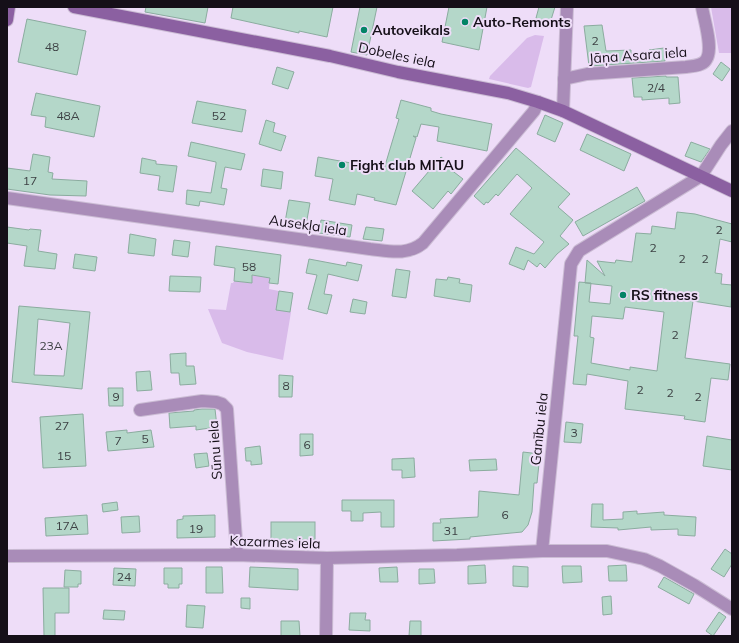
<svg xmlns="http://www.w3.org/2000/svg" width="739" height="643" font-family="Mulish,sans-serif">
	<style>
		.green { fill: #d9bbea }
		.building { fill: #b4d7c9; stroke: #8bac9f; fill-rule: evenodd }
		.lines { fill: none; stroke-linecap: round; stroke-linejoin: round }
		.street-casing { stroke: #cbbcd4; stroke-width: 14 }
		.secondary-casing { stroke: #cbbcd4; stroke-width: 14 }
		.street { stroke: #a98cb8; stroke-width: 12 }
		.secondary { stroke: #8b60a1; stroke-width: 12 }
		.poi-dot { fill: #038466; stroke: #eeddf8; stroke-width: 1.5 }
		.labels { text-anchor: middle; stroke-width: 4; stroke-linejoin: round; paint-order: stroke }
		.number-label { font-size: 12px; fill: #3d4144 }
		.poi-label { font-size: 14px; font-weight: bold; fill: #150f18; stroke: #eeddf8; text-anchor: start }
		.street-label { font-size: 14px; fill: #150f18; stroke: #eeddf8 }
	</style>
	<rect width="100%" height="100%" fill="#eeddf8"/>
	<!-- green -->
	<g class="green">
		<polygon points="711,7 732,7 732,53 719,53"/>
		<polygon points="535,35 544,36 531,87 528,88 489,79 490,76 527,38"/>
		<polygon points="252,275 270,278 269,289 279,291 276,309 291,312 283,360 247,352 222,343 208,309 226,310 231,283 233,283 234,281 251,283"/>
	</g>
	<!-- building -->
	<g class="building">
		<polygon points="146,7 208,7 205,23 145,12"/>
		<polygon points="233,7 333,7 327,37 299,31 299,33 231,18"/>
		<polygon points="360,7 377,7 367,55 351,52"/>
		<polygon points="449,7 487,7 479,50 442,42"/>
		<polygon points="539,7 555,7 550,23 536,18"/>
		<polygon points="27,19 86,31 77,75 18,62"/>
		<polygon points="602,25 606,51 631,50 631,54 650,52 649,50 664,48 665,61 589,66 584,26"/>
		<polygon points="721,62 730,69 722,81 713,74"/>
		<polygon points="277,67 294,72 288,89 272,84"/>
		<polygon points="666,76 666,77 678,77 680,103 669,104 669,98 642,100 642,97 634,97 632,78"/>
		<polygon points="36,93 100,106 94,137 45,127 46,117 31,115"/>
		<polygon points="401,100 431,108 431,111 441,114 492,124 487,151 437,141 439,127 421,124 417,137 413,136 416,138 396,205 374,200 375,198 357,194 355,205 329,200 333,179 315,176 318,157 384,169 399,119 396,118"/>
		<polygon points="197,101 246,110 242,132 192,123"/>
		<polygon points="545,115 563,123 555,142 537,134"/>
		<polygon points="266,120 275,123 273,132 286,136 281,151 259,144"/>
		<polygon points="587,134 631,154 624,171 580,150"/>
		<polygon points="191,142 245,154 241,170 225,167 221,188 227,189 224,205 200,201 199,206 186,204 187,190 211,193 216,164 216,162 188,156"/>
		<polygon points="691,142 710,149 701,162 685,156"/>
		<polygon points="516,148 570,194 558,207 573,220 560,236 569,244 557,254 545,268 540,263 537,267 528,260 524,270 509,264 516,247 534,254 544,242 510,214 532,188 517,174 498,196 496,194 488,203 486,202 484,205 474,196"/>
		<polygon points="33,154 50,157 48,172 53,173 52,179 87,181 86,196 50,195 7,189 7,168 30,171"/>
		<polygon points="441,157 453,167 450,169 463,179 451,194 448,191 433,209 412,191"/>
		<polygon points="142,158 156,161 156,164 177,166 173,192 158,190 160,176 140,173"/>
		<polygon points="263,169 283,172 281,189 261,186"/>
		<polygon points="637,187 645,201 583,236 575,222"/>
		<polygon points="289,200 310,203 306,225 285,222"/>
		<path d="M677,212L695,214L732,224V242L720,239L715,273L722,274L721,284L732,285L731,307L693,301L685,358L730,364L728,380L711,378L705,422L684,419L685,416L625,409L628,381L587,374L586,385L573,384L578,336H574L579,282L591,283L589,302L610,304L612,286L585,283L587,260L605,276L597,261L615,263L616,260L632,262L636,233L651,234L652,226L675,229ZM625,307L664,312L657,371L630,367V370L591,363L594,338L590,337L592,316L623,319Z"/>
		<polygon points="321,220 352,225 350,237 319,233"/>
		<polygon points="7,227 29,230 30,229 41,230 38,251 57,254 55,269 24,266 27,246 7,243"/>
		<polygon points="366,227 384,229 382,241 363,239"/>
		<polygon points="130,234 156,239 154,256 128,253"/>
		<polygon points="174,240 190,242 188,257 172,255"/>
		<polygon points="216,246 281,255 278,284 269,283 270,278 252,275 252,283 234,281 235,268 214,265"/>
		<polygon points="75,254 97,257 95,271 73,268"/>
		<polygon points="309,259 346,266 347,262 362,265 358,281 328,274 324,294 332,295 327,314 308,309 317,275 306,273"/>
		<polygon points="396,269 410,271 406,298 392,296"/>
		<polygon points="170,276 201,277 200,292 169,291"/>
		<polygon points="448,277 460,279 459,283 472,285 470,302 434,296 436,279 447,280"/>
		<polygon points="279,291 293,293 290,312 276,310"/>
		<polygon points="353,299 367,302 365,314 350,312"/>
		<path d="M19,306L90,312L82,389L12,382ZM38,319L70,323L64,376L34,375Z"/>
		<polygon points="186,353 186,366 194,366 196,384 180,385 179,373 171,373 170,354"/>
		<polygon points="150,371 152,390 137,391 136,372"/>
		<polygon points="279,375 293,376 292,397 279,397"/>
		<polygon points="108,388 123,388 123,406 109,406"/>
		<polygon points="202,409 215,409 217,427 196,430 196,426 170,428 169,413 194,411 194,410"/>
		<polygon points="83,414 86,466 43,468 40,417"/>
		<polygon points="566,422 583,424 581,443 564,442"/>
		<polygon points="127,430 127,433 151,430 154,447 108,451 106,432"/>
		<polygon points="300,434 313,434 313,455 300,456"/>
		<polygon points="707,436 732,440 732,470 703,466"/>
		<polygon points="260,446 262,464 251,465 251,461 246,461 245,448"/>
		<polygon points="523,452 540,454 537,483 534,483 532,512 528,525 522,532 470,537 470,539 433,541 433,523 441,523 440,519 478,517 479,491 519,495"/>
		<polygon points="207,453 209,466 196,468 194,454"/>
		<polygon points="414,458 415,477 402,478 402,470 392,470 392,459"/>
		<polygon points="496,459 497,470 470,471 469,460"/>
		<polygon points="342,500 394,500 394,527 381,527 381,512 363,513 363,521 351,521 351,511 342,511"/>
		<polygon points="117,502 118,510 103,512 102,504"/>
		<polygon points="592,504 603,504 603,520 623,519 623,512 637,511 637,514 664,512 664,515 696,517 695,536 678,535 678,529 651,530 651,527 618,530 618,528 591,527"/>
		<polygon points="87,515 88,534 46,536 45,518"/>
		<polygon points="215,515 215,537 177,538 177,520 183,519 183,516"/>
		<polygon points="139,516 140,532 122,533 121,517"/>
		<rect x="271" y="522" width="44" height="18"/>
		<polygon points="725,549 732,554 732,564 724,577 711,569"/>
		<polygon points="485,565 486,583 468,584 468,566"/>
		<polygon points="626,565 627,581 609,581 608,566"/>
		<polygon points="513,566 528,567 528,587 513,586"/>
		<polygon points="562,566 581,566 582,582 563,583"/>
		<polygon points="206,567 222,567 223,593 206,593"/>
		<polygon points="250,567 298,569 298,590 249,587"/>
		<polygon points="397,567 398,582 380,582 379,568"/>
		<polygon points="114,568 136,569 135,586 113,585"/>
		<polygon points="164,568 182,568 182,584 179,584 179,588 168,588 168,584 164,584"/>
		<polygon points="419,569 434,569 435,583 419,584"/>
		<polygon points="65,570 81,571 81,584 78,584 78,587 64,587"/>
		<polygon points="664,577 694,594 689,604 658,587"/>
		<polygon points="43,588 69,588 69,613 55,613 55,636 44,636"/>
		<polygon points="611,596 612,614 603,615 602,597"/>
		<polygon points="241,598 250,598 250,609 241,608"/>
		<polygon points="187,605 205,606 203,628 186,627"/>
		<polygon points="104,610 125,611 124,620 103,619"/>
		<polygon points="719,612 726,617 713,636 706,631"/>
		<polygon points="350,613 366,613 365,620 370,620 370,631 349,630"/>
		<polygon points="281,621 299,621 300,636 281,636"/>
		<polygon points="410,621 421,621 421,636 409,636"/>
	</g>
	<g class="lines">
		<defs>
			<g id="street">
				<path d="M564,79L587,74L686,67C693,66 702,66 706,60C714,49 704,20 702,7"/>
				<polyline points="563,111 567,7"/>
				<path d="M7,198L370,249C389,251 407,256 423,243L534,111L538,102"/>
				<polyline points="140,410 202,401 216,402 222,404 227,409 237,555"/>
				<polyline points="542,551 571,264 579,251 701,176 721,145 732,131"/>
				<polyline points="7,556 237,555 327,558 457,555 542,551 607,551 644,559 660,566 694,585 732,609"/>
				<polyline points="326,636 327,558"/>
			</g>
			<g id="secondary">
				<polyline points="74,7 330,56 398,72 508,93 538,102 563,111 732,191"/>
				<polyline points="7,20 9,7"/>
			</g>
		</defs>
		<!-- street casing -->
		<use href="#street" class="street-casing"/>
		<!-- secondary casing -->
		<use href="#secondary" class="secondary-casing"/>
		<!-- street -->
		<use href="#street" class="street"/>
		<!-- secondary -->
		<use href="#secondary" class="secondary"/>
	</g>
	<!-- markers -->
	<g class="poi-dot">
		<circle cx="465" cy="22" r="4"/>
		<circle cx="364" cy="30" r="4"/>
		<circle cx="342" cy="165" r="4"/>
		<circle cx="623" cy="295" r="4"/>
	</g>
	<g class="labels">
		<!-- number labels -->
		<g class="number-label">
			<text x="595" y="45">2</text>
			<text x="52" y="51">48</text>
			<text x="656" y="92">2/4</text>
			<text x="68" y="120">48A</text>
			<text x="219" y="120">52</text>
			<text x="30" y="185">17</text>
			<text x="719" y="234">2</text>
			<text x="653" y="252">2</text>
			<text x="682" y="263">2</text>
			<text x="705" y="263">2</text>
			<text x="249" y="271">58</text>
			<text x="675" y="339">2</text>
			<text x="51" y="350">23A</text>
			<text x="286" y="390">8</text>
			<text x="640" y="394">2</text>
			<text x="670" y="397">2</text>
			<text x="116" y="401">9</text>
			<text x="698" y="401">2</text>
			<text x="62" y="430">27</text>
			<text x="574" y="437">3</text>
			<text x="145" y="443">5</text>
			<text x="118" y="445">7</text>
			<text x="307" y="449">6</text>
			<text x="64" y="460">15</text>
			<text x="505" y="519">6</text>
			<text x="67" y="530">17A</text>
			<text x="196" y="533">19</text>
			<text x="451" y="535">31</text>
			<text x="124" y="581">24</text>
		</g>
		<!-- poi labels -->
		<g class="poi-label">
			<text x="473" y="27">Auto-Remonts</text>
			<text x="372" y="35">Autoveikals</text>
			<text x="350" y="170">Fight club MITAU</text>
			<text x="631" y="300">RS fitness</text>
		</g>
		<!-- street labels -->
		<g class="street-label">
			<text transform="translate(397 55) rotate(12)" y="5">Dobeles iela</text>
			<text transform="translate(638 55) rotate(-4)" y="5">Jāņa Asara iela</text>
			<text transform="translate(308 225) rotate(8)" y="5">Ausekļa iela</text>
			<text transform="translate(539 429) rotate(-84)" y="5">Ganību iela</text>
			<text transform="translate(215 450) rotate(-94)" y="5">Sūnu iela</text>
			<text transform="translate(275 542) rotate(2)" y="5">Kazarmes iela</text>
		</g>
	</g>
	<!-- border -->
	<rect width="739" height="643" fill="none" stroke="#150f18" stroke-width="16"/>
</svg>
